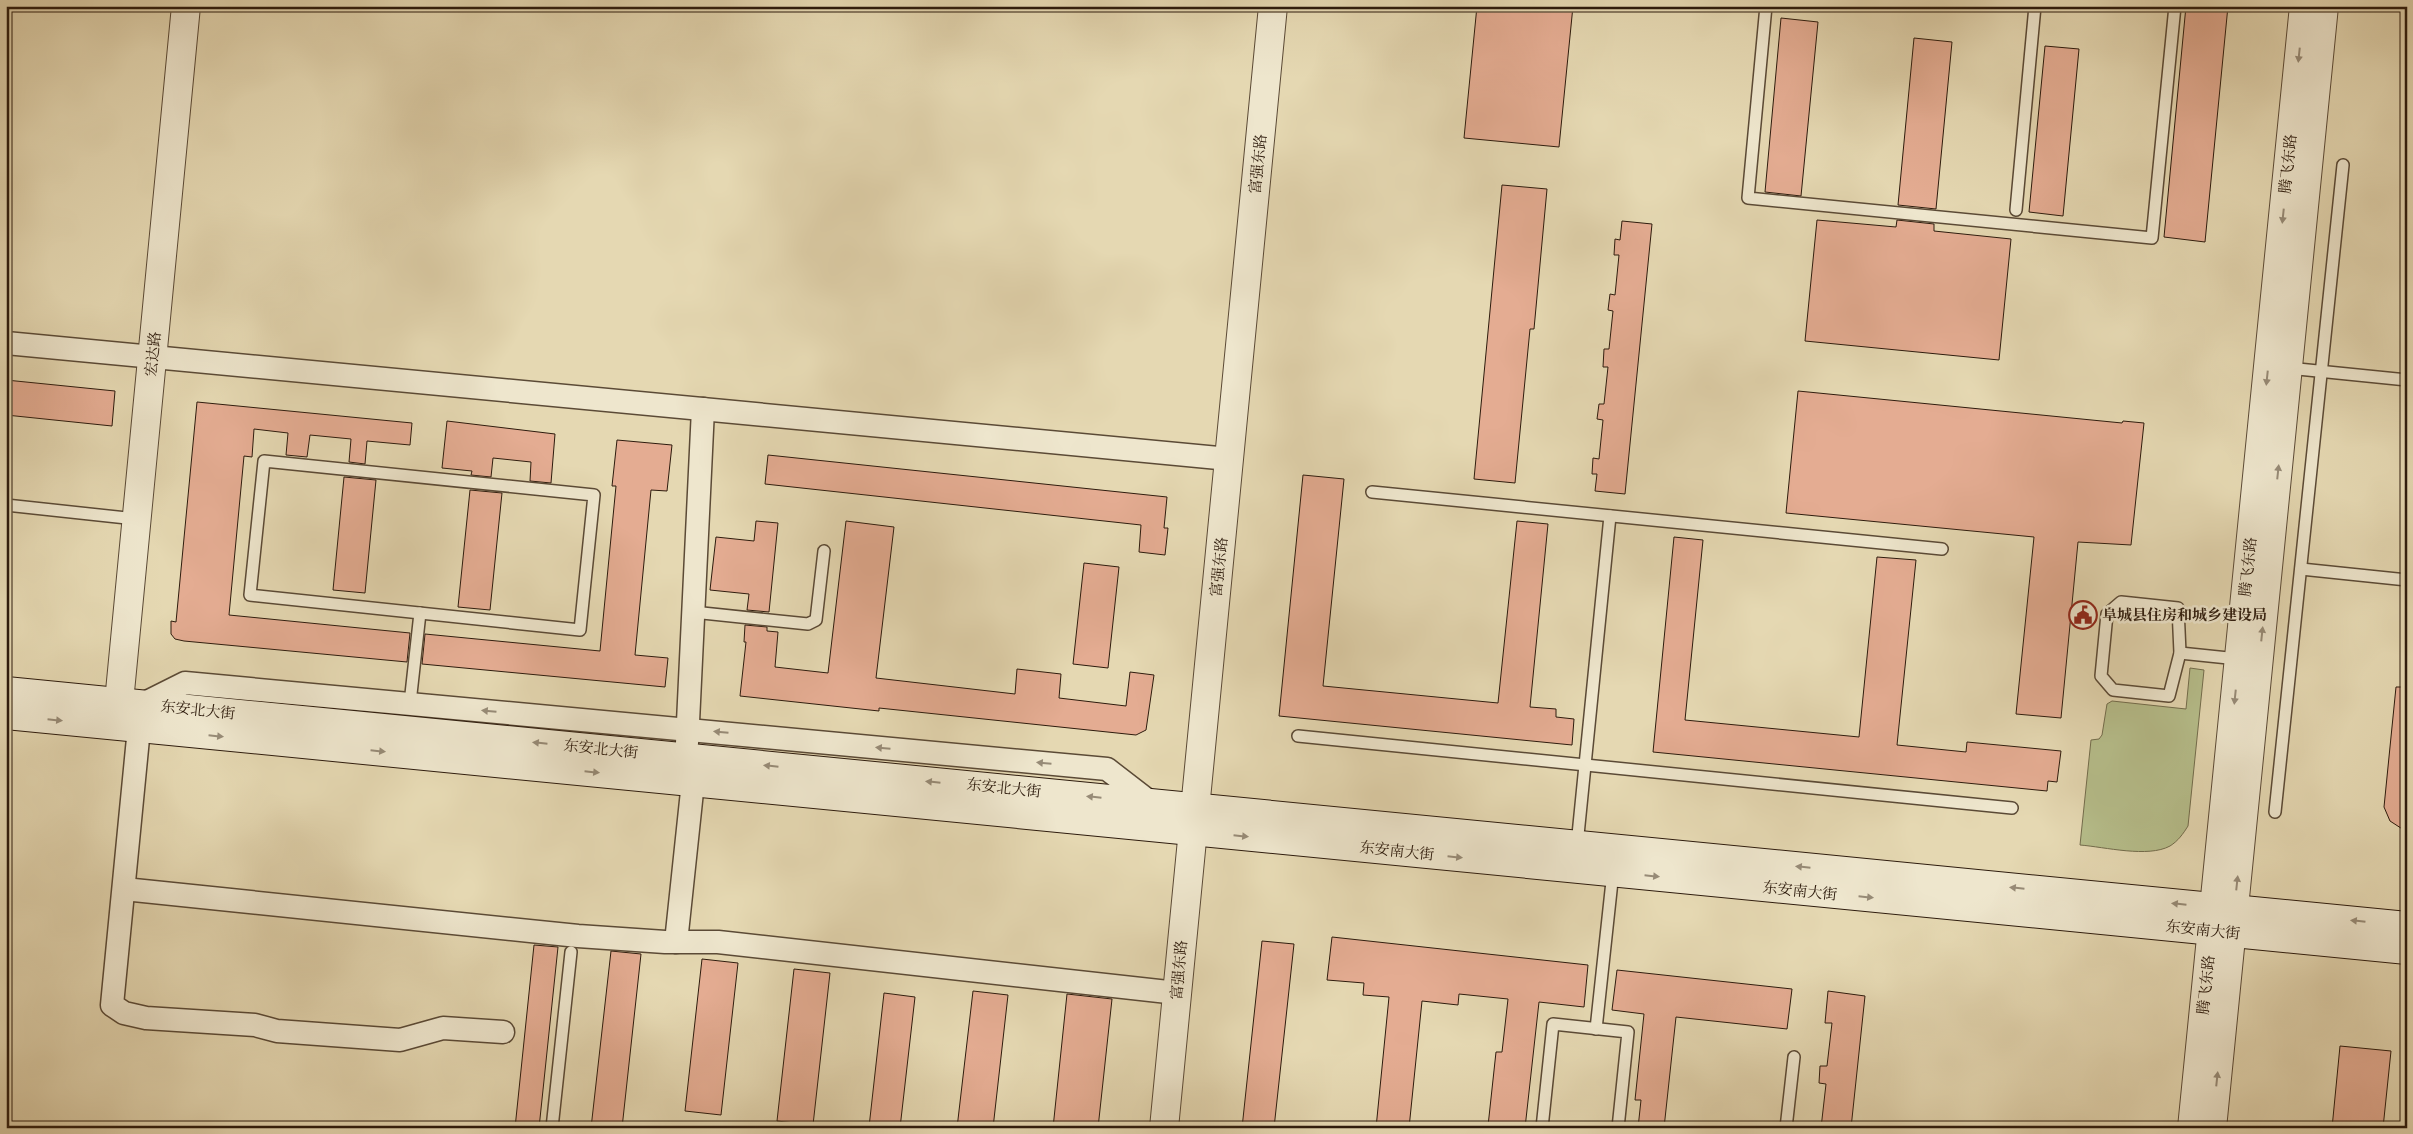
<svg xmlns="http://www.w3.org/2000/svg" width="2413" height="1134" font-family="'Gentium Book Plus','Noto Serif SC',serif">
	<style>
		.green { fill: #b6be8b; stroke: #726c4c }
		.building { fill: #e4ac92; stroke: #2d1b0d }
		.lines { fill: none; stroke-linecap: round; stroke-linejoin: round }
		.service-casing { stroke: #5b4a36; stroke-width: 14 }
		.minor-casing { stroke: #5b4a36; stroke-width: 25 }
		.tertiary-casing { stroke: #5b4a36; stroke-width: 30 }
		.secondary-casing { stroke: #2d1b0d; stroke-width: 30 }
		.service { stroke: #eee6cd; stroke-width: 11 }
		.minor { stroke: #eee6cd; stroke-width: 22 }
		.tertiary { stroke: #eee6cd; stroke-width: 28 }
		.secondary { stroke: #eee6cd; stroke-width: 28 }
		.oneway { fill: #978b77 }
		.labels { text-anchor: middle; stroke-width: 5; stroke-linejoin: round; paint-order: stroke }
		.street-label { font-size: 15px; fill: #2d1b0d; stroke: #eee6cd }
		.poi-label { font-size: 15px; font-weight: bold; fill: #2d1b0d; stroke: #eee6cd; text-anchor: start }
	</style>
	<rect width="100%" height="100%" fill="#e5d8b2"/>
	<filter id="stains"><feTurbulence type="fractalNoise" baseFrequency=".004" numOctaves="4"/><feColorMatrix values="0 0 0 0 .2 0 0 0 0 .09 0 0 0 0 .02 0 0 0 .5 -.17"/></filter>
	<radialGradient id="worn" r=".72"><stop offset=".6" stop-color="#630" stop-opacity="0"/><stop offset="1" stop-color="#630" stop-opacity=".3"/></radialGradient>
	<!-- green -->
	<path class="green" d="M2190,668L2204,670L2188,826C2183,834 2178,841 2170,846C2148,858 2105,847 2080,845L2091,740L2099,739L2102,735L2107,704L2112,701L2186,709Z"/>
	<!-- building -->
	<g class="building">
		<polygon points="1477,6 1573,6 1559,147 1464,138"/>
		<polygon points="2186,6 2228,6 2205,242 2164,237"/>
		<polygon points="1781,18 1818,22 1801,196 1765,192"/>
		<polygon points="1914,38 1952,42 1936,209 1898,205"/>
		<polygon points="2045,46 2079,49 2063,216 2029,212"/>
		<polygon points="1502,185 1547,189 1534,329 1530,329 1515,483 1474,479"/>
		<polygon points="1817,220 1896,227 1897,220 1934,224 1934,231 2011,239 1999,360 1805,341"/>
		<polygon points="1622,221 1652,224 1625,494 1595,491 1597,474 1592,474 1593,458 1599,459 1603,420 1597,419 1599,404 1604,404 1608,367 1603,367 1604,349 1609,349 1613,311 1608,310 1610,294 1615,295 1619,255 1614,255 1615,239 1620,240"/>
		<polygon points="6,380 115,391 112,426 6,415"/>
		<polygon points="1798,391 2122,423 2123,421 2144,423 2131,545 2078,542 2061,718 2016,714 2034,537 1786,513"/>
		<polygon points="197,402 412,423 410,445 367,441 365,464 349,462 351,439 310,435 307,457 286,455 288,433 254,429 252,457 244,456 229,615 410,633 407,662 184,641 175,639 171,634 171,621 176,622"/>
		<polygon points="447,421 555,434 551,483 530,481 531,462 493,458 491,477 471,475 472,471 442,468"/>
		<polygon points="617,440 672,445 667,491 651,490 635,655 668,658 665,687 422,664 425,634 600,651 616,486 612,486"/>
		<polygon points="768,455 1167,497 1164,528 1168,528 1165,555 1139,552 1141,525 765,484"/>
		<polygon points="1303,475 1344,479 1323,686 1498,703 1517,521 1548,524 1530,707 1556,709 1556,717 1574,719 1572,745 1279,716"/>
		<polygon points="344,477 376,480 365,593 333,590"/>
		<polygon points="470,490 502,493 490,610 458,607"/>
		<polygon points="756,521 778,523 769,612 747,610 749,594 710,590 716,537 754,541"/>
		<polygon points="846,521 894,527 876,678 1015,694 1017,669 1061,674 1059,698 1126,706 1130,672 1154,675 1146,730 1136,735 879,708 879,711 740,696 746,642 744,642 745,625 767,627 767,631 778,632 775,667 828,673"/>
		<polygon points="1674,537 1703,540 1685,720 1859,737 1877,557 1916,560 1897,745 1966,752 1967,742 2061,751 2057,782 2048,781 2047,791 1653,752"/>
		<polygon points="1084,563 1119,567 1108,668 1073,664"/>
		<polygon points="2396,687 2407,687 2407,832 2390,821 2384,807"/>
		<polygon points="1332,937 1588,965 1584,1007 1539,1002 1525,1128 1488,1126 1496,1052 1502,1052 1508,999 1459,994 1458,1005 1422,1001 1409,1128 1376,1128 1389,997 1363,995 1364,983 1327,980"/>
		<polygon points="1262,941 1294,944 1274,1128 1242,1128"/>
		<polygon points="534,945 558,947 539,1128 515,1128"/>
		<polygon points="611,951 641,954 622,1128 591,1128"/>
		<polygon points="702,959 738,963 721,1115 685,1111"/>
		<polygon points="794,969 830,973 813,1125 777,1121"/>
		<polygon points="1617,970 1792,989 1787,1029 1676,1017 1664,1128 1638,1128 1641,1100 1635,1100 1644,1014 1612,1010"/>
		<polygon points="973,991 1008,995 993,1128 957,1128"/>
		<polygon points="1828,991 1865,996 1851,1128 1821,1128 1826,1084 1819,1083 1820,1066 1827,1066 1832,1023 1825,1023"/>
		<polygon points="884,993 915,997 900,1128 869,1127"/>
		<polygon points="1067,994 1112,999 1098,1128 1053,1128"/>
		<polygon points="2340,1046 2391,1051 2383,1128 2332,1128"/>
	</g>
	<g class="lines">
		<defs>
			<g id="service">
				<polyline points="1766,6 1748,198 2152,238 2175,6"/>
				<polyline points="2016,210 2035,6"/>
				<polyline points="2288,368 2407,380"/>
				<polygon points="264,461 594,495 580,630 250,595"/>
				<polyline points="1372,492 1942,549"/>
				<polyline points="6,505 136,519"/>
				<polyline points="2301,569 2407,580"/>
				<polygon points="2121,602 2178,608 2180,653 2169,696 2113,690 2101,676 2107,614"/>
				<polyline points="693,612 808,624 816,620 824,551"/>
				<polyline points="2180,653 2238,659"/>
				<polyline points="410,703 420,613"/>
				<polyline points="1298,736 2012,808"/>
				<polyline points="2275,812 2343,165"/>
				<polyline points="1577,845 1610,516"/>
				<polyline points="1596,1029 1613,872"/>
				<polyline points="552,1128 571,952"/>
				<polyline points="1542,1128 1553,1024 1628,1032 1618,1128"/>
				<polyline points="1786,1128 1794,1057"/>
			</g>
			<g id="minor">
				<polyline points="6,343 1229,459"/>
				<polyline points="143,704 185,683 1107,769 1151,803"/>
				<polyline points="139,728 112,1005 124,1013 146,1018 255,1025 277,1031 400,1040 443,1028 503,1032"/>
				<polyline points="687,743 703,409"/>
				<polyline points="124,889 578,936 665,942 718,942 1177,993"/>
				<polyline points="676,942 693,782"/>
			</g>
			<g id="tertiary">
				<polyline points="119,702 186,6"/>
				<polyline points="1164,1128 1273,6"/>
				<polyline points="2192,1128 2304,6"/>
				<polyline points="2212,1128 2324,6"/>
			</g>
			<g id="secondary">
				<polyline points="6,691 2407,926"/>
				<polyline points="6,715 2407,950"/>
			</g>
		</defs>
		<!-- service casing -->
		<use href="#service" class="service-casing"/>
		<!-- minor casing -->
		<use href="#minor" class="minor-casing"/>
		<!-- tertiary casing -->
		<use href="#tertiary" class="tertiary-casing"/>
		<!-- secondary casing -->
		<use href="#secondary" class="secondary-casing"/>
		<!-- service -->
		<use href="#service" class="service"/>
		<!-- minor -->
		<use href="#minor" class="minor"/>
		<!-- tertiary -->
		<use href="#tertiary" class="tertiary"/>
		<!-- secondary -->
		<use href="#secondary" class="secondary"/>
	</g>
	<!-- one-way arrows -->
	<defs><path id="oneway-solid" d="M-6-.8H1V-3.2L6.5 0L1 3.2V.8H-6Z" transform="scale(1.25)"/></defs>
	<g class="oneway">
		<use href="#oneway-solid" transform="translate(2299 55) rotate(96)"/>
		<use href="#oneway-solid" transform="translate(2283 216) rotate(96)"/>
		<use href="#oneway-solid" transform="translate(2267 378) rotate(96)"/>
		<use href="#oneway-solid" transform="translate(2278 472) rotate(-84)"/>
		<use href="#oneway-solid" transform="translate(2262 634) rotate(-84)"/>
		<use href="#oneway-solid" transform="translate(2235 697) rotate(96)"/>
		<use href="#oneway-solid" transform="translate(489 711) rotate(-175)"/>
		<use href="#oneway-solid" transform="translate(55 720) rotate(6)"/>
		<use href="#oneway-solid" transform="translate(721 732) rotate(-175)"/>
		<use href="#oneway-solid" transform="translate(216 736) rotate(6)"/>
		<use href="#oneway-solid" transform="translate(540 743) rotate(-174)"/>
		<use href="#oneway-solid" transform="translate(883 748) rotate(-175)"/>
		<use href="#oneway-solid" transform="translate(378 751) rotate(6)"/>
		<use href="#oneway-solid" transform="translate(1044 763) rotate(-175)"/>
		<use href="#oneway-solid" transform="translate(771 766) rotate(-174)"/>
		<use href="#oneway-solid" transform="translate(592 772) rotate(6)"/>
		<use href="#oneway-solid" transform="translate(933 782) rotate(-174)"/>
		<use href="#oneway-solid" transform="translate(1094 797) rotate(-174)"/>
		<use href="#oneway-solid" transform="translate(1241 836) rotate(6)"/>
		<use href="#oneway-solid" transform="translate(1455 857) rotate(6)"/>
		<use href="#oneway-solid" transform="translate(1803 867) rotate(-174)"/>
		<use href="#oneway-solid" transform="translate(1652 876) rotate(6)"/>
		<use href="#oneway-solid" transform="translate(2237 883) rotate(-84)"/>
		<use href="#oneway-solid" transform="translate(2017 888) rotate(-174)"/>
		<use href="#oneway-solid" transform="translate(1866 897) rotate(6)"/>
		<use href="#oneway-solid" transform="translate(2179 904) rotate(-174)"/>
		<use href="#oneway-solid" transform="translate(2358 921) rotate(-174)"/>
		<use href="#oneway-solid" transform="translate(2217 1079) rotate(-84)"/>
	</g>
	<!-- icons -->
	<defs>
		<symbol id="civic-ring" viewBox="-11 -11 22 22"><circle r="9.5" fill="#eee6cd" stroke="#8f2418" stroke-width="1.5"/><path d="M-.6-6.5H3V-4.5H.6V-3L4-1V1h2V6H-6V1h2V-1L-.6-3ZM-1.2 2.5V6h2.4V2.5Z" fill="#8f2418"/></symbol>
	</defs>
	<g fill-rule="evenodd">
		<use href="#civic-ring" x="2067" y="599" width="32" height="32"/>
	</g>
	<g class="labels">
		<!-- street labels -->
		<g class="street-label">
			<text transform="translate(1258 164) rotate(-84)" y="5">富强东路</text>
			<text transform="translate(2288 164) rotate(-84)" y="5">腾飞东路</text>
			<text transform="translate(153 354) rotate(-84)" y="5">宏达路</text>
			<text transform="translate(1219 567) rotate(-84)" y="5">富强东路</text>
			<text transform="translate(2248 567) rotate(-84)" y="5">腾飞东路</text>
			<text transform="translate(198 710) rotate(6)" y="5">东安北大街</text>
			<text transform="translate(601 749) rotate(6)" y="5">东安北大街</text>
			<text transform="translate(1004 788) rotate(6)" y="5">东安北大街</text>
			<text transform="translate(1397 851) rotate(6)" y="5">东安南大街</text>
			<text transform="translate(1800 891) rotate(6)" y="5">东安南大街</text>
			<text transform="translate(2203 930) rotate(6)" y="5">东安南大街</text>
			<text transform="translate(1179 970) rotate(-85)" y="5">富强东路</text>
			<text transform="translate(2206 985) rotate(-84)" y="5">腾飞东路</text>
		</g>
		<!-- poi labels -->
		<g class="poi-label">
			<text x="2102" y="620">阜城县住房和城乡建设局</text>
		</g>
	</g>
	<!-- margin -->
	<rect width="2413" height="1134" fill="none" stroke="#e5d8b2" stroke-width="25"/>
	<rect x="8" y="8" width="2398" height="1119" fill="none" stroke="#2d1b0d" stroke-width="2.5"/>
	<rect x="12" y="12" width="2388" height="1109" fill="none" stroke="#2d1b0d"/>
	<rect width="100%" height="100%" filter="url(#stains)"/>
	<rect width="100%" height="100%" fill="url(#worn)"/>
</svg>
